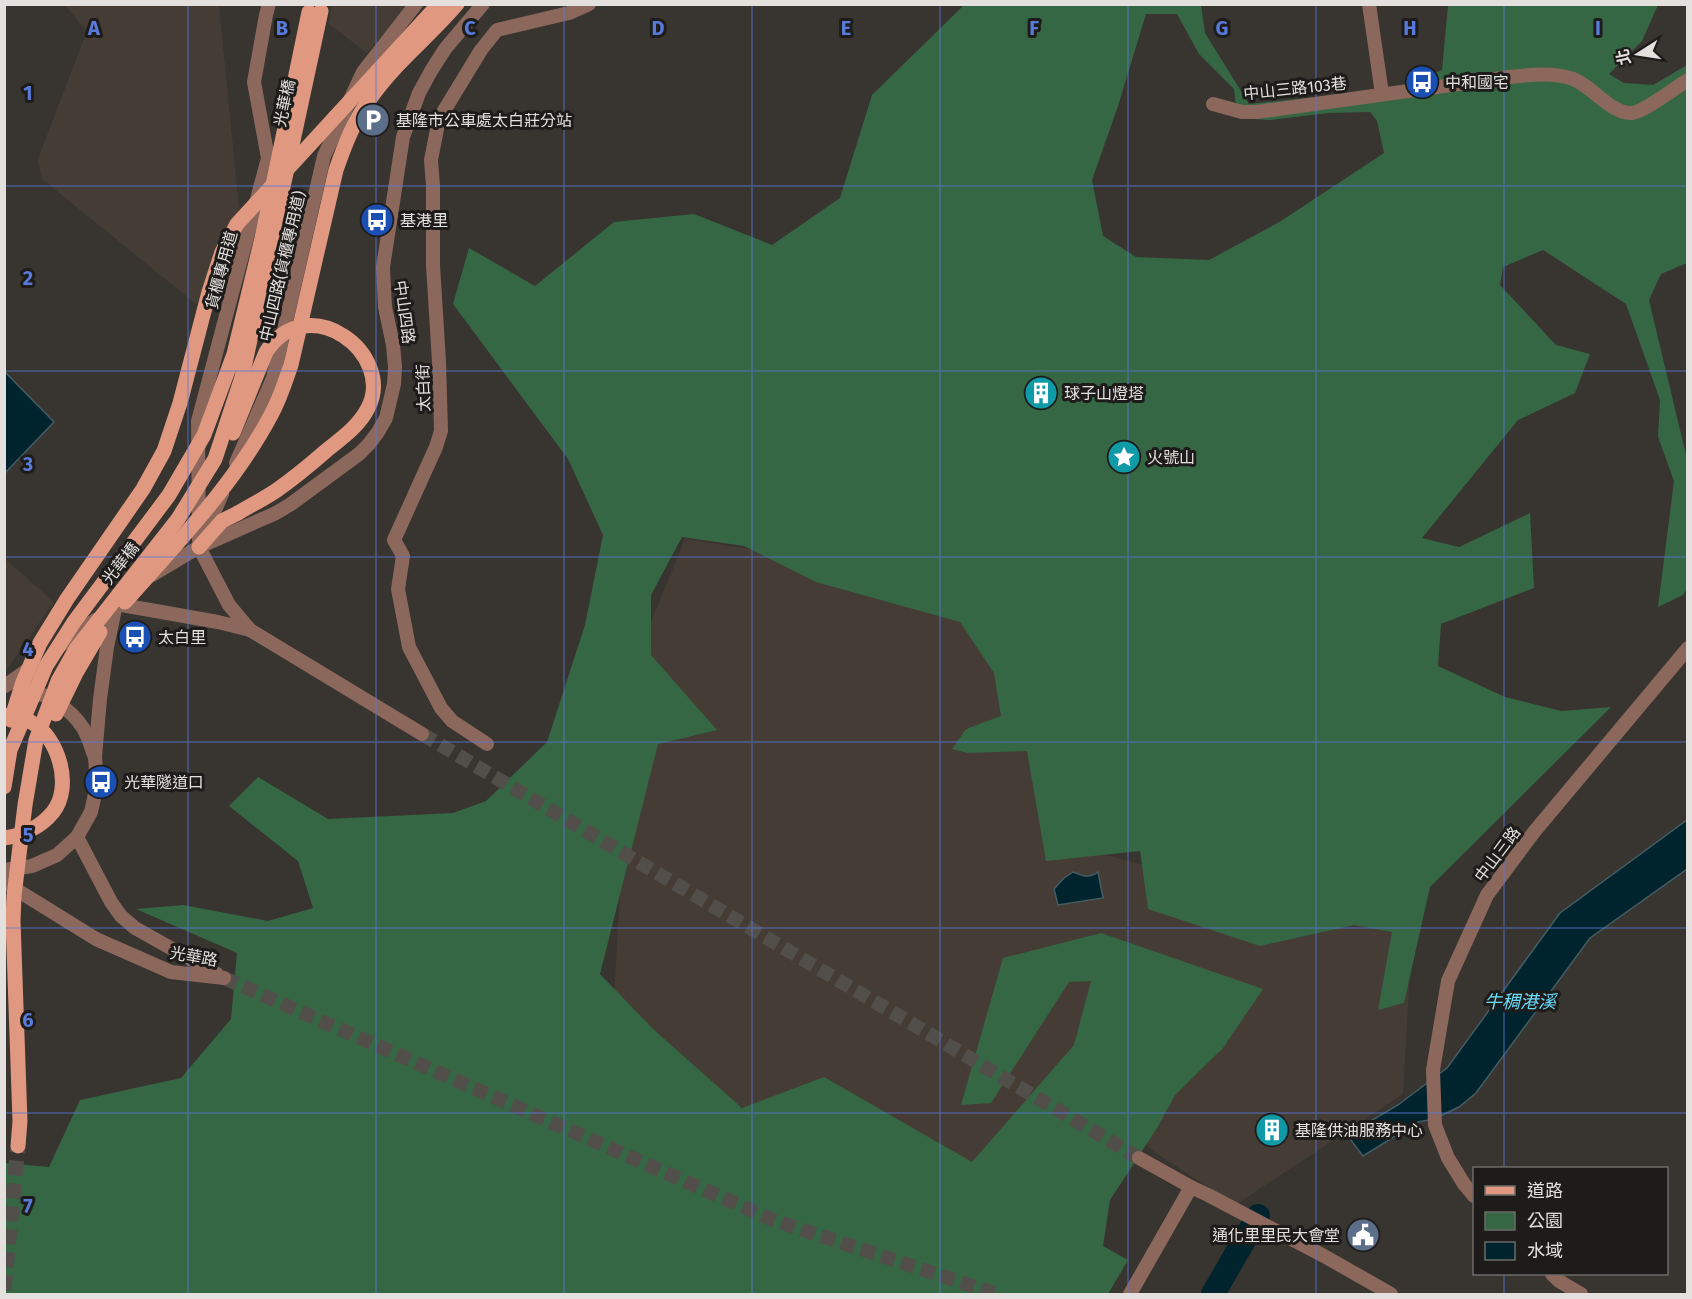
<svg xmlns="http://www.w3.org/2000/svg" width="1692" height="1299" font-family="'Fira Sans','Noto Sans TC',sans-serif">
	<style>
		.built { fill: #453d35 }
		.green { fill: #356744; fill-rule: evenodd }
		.water { fill: #00242e; stroke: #445c63; stroke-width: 1.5 }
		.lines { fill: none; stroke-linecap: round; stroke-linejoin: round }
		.river { stroke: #00242e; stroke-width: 24 }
		.minor-tunnel { stroke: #524e4a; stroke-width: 14; stroke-dasharray: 14 7; stroke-linecap: butt }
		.major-tunnel { stroke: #524e4a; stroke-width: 15; stroke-dasharray: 15 8; stroke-linecap: butt }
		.minor { stroke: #8c685c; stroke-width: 14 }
		.major { stroke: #e19880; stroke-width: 15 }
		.major-bridge { stroke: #e19880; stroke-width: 15 }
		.grid { fill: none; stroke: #587ada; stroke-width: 1.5; stroke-opacity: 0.55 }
		.labels { text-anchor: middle; stroke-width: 6; stroke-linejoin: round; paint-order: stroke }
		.poi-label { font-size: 16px; fill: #e3e0de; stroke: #1e1c1a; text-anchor: start }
		.street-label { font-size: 16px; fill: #e3e0de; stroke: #1e1c1a }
		.water-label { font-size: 18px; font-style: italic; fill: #69dcfc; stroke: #1e1c1a }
		.grid-label { font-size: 20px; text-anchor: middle; font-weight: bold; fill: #587ada; stroke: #1e1c1a; stroke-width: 6; stroke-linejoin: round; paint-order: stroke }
	</style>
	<rect width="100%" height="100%" fill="#383430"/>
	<!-- built -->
	<g class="built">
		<polygon points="65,5 219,5 242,239 196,304 42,179 38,160 41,151 87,31"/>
		<polygon points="332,5 409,5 367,53 329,24"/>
		<polygon points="685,539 979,585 1059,843 1412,934 1403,1094 1235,1205 1153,1151 1098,1103 977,1230 612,1038 632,668"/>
		<polygon points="5,559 54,602 5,672"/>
	</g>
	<!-- green -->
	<path class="green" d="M964,5H1201L1205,33L1249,104L1394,89L1442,70L1448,5H1658L1642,41L1609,74L1624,83L1653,85L1687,65V263L1661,274L1649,300L1686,455L1687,589L1683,595L1658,607L1674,481L1658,437L1660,400L1626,304L1543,250L1503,267L1500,285L1556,345L1590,354L1575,393L1518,420L1422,538L1459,547L1530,513L1534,588L1441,624L1438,666L1505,697L1561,711L1611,707L1430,887L1404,1003L1378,1010L1392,932L1354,925L1260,946L1148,909L1140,851L1046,861L1027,751L968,753L952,749L966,729L1001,716L994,673L960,622L816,582L744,546L682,537L651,595V655L717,730L658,744L600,974L653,1029L742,1108L824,1077L972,1162L1074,1045L1091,981L1069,982L991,1103L961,1105L1003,958L1101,933L1263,989L1223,1048L1175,1095L1157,1128L1110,1200L1103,1246L1128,1260L1108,1294H5L4,1163L49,1167L80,1100L181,1078L231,1019L237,953L136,909L183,905L268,921L313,908L298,861L229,806L258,777L328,819L453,813L486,801L547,742L585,625L603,535L568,459L453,304L469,248L535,286L614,222L694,214L772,245L840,198L872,95ZM1146,14H1177L1199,54L1234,89L1237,118L1270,120L1328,113L1370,112L1377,121L1384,153L1281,221L1209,260L1136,257L1103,236L1092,180L1117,109Z"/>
	<!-- water -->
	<g class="water">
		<polygon points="5,372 54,422 5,473 4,473"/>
		<polygon points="1687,820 1687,869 1590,938 1476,1093 1459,1107 1434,1119 1418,1122 1363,1156 1347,1135 1398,1105 1447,1068 1560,913"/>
		<path d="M1073,872C1084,876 1088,879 1098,872L1103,898L1058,905L1054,889L1064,878Z"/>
	</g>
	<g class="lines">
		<!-- river -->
		<polyline class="river" points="1213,1294 1258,1216"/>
		<!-- minor-tunnel -->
		<g class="minor-tunnel">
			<polyline points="422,734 1139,1158"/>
			<polyline points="224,978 773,1220 997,1294"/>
		</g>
		<!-- major-tunnel -->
		<polyline class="major-tunnel" points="4,1290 18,1146"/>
		<!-- minor -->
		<g class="minor">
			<polyline points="1369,4 1382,94"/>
			<path d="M1213,104L1242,112H1257L1509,77C1530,75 1552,72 1573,79C1591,85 1612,115 1632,113C1644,112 1676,87 1688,80"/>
			<polyline points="236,463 273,378 324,156 363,72 416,4"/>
			<polyline points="202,540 222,494"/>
			<polyline points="152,575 199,547 276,513 291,504 359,454 369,444 378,432 386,418 394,384 395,367 393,345 385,307 383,267 403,137 419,93 431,71 445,49 483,4"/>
			<polyline points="116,604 218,622 250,630 422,734"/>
			<polyline points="250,630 229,605 199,547 198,421 268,158 254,82 266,15 269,4"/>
			<polyline points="60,646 95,620"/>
			<polyline points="5,686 30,668"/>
			<path d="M25,690C47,693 71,709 83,728C88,736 91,747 94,755"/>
			<polyline points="487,744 452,721 441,708 409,647 398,589 403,556 394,540 436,447 441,431 439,362 433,265 433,186 431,160 439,119 481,50 497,30 569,13 589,4"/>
			<polyline points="77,837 111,902 121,916 135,928 217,974"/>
			<polyline points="4,870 32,866 57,855 77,837 91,812 97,785 95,757 100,699 107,647 116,604"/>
			<polyline points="4,882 96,939 171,972 224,978"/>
			<polyline points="1139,1158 1191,1187 1208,1195 1324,1256 1391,1294"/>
			<polyline points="1474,1196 1464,1184 1448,1158 1435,1125 1433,1070 1448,981 1487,895 1534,832 1688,648"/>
			<polyline points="1552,1274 1559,1281 1581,1294"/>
			<polyline points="1130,1294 1191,1187"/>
		</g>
		<!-- major -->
		<g class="major">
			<polyline points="199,547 222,521 238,513"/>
			<path d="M4,715C14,717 23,718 31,722C59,737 73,787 53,812C41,827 22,836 4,838"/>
		</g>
		<!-- major-bridge -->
		<g class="major-bridge">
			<path d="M233,433L266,352C308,288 396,354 368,408C359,426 342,438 327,450C311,464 294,478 277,490C264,499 251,505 238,513"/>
			<path d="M125,602C176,544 234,485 271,415C280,399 285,382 291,365L336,170C345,144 355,118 372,96C396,62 430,36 457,4"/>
			<polyline points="56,714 76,673 100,632"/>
			<polyline points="11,720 23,682 40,643 67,599 143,489 164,451 180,403 209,292 222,252 237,224 439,4"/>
			<polyline points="4,787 10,750 46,666 74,622 169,495 204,435 234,354 262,238 309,12"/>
			<polyline points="18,1146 20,1121 13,921 14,896 25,805 36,740 58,681 76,649 178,519 215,459 242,377 321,11"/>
		</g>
	</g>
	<!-- grid -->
	<path class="grid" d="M188,4V1294M376,4V1294M564,4V1294M752,4V1294M940,4V1294M1128,4V1294M1316,4V1294M1504,4V1168M4,186H1688M4,371H1688M4,557H1688M4,742H1688M4,928H1688M4,1113H1688M1504,1274V1294"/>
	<!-- icons -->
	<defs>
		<symbol id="bus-disc" viewBox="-11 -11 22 22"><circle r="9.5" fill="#1a4fb4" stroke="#1e1c1a"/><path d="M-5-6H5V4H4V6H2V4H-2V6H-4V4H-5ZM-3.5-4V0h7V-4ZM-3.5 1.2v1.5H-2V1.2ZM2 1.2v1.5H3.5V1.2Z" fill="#fff"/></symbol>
		<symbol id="parking-disc" viewBox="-11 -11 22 22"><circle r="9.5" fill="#5c6f8a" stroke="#1e1c1a"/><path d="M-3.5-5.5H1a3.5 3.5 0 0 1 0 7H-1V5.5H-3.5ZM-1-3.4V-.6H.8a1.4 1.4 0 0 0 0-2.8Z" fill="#fff"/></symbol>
		<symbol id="building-disc" viewBox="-11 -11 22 22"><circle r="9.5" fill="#0f9aa8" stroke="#1e1c1a"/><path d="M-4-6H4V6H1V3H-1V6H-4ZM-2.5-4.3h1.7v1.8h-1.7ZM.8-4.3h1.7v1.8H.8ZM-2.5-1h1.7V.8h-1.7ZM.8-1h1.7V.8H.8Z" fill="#fff"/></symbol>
		<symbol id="sight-disc" viewBox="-11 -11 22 22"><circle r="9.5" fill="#0f9aa8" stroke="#1e1c1a"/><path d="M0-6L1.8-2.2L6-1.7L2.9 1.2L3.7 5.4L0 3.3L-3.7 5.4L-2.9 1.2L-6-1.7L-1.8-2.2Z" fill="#fff"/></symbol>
		<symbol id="civic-disc" viewBox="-11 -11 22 22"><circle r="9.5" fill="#5c6f8a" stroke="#1e1c1a"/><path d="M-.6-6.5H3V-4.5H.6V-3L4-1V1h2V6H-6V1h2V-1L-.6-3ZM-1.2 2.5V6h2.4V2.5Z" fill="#fff"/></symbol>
	</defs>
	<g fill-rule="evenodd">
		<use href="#bus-disc" x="1403" y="63" width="38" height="38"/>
		<use href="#parking-disc" x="354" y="101" width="38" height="38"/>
		<use href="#bus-disc" x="358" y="201" width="38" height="38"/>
		<use href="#building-disc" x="1022" y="374" width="38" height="38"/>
		<use href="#sight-disc" x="1105" y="438" width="38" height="38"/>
		<use href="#bus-disc" x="116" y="618" width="38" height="38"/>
		<use href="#bus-disc" x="82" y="763" width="38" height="38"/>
		<use href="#building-disc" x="1253" y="1111" width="38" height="38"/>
		<use href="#civic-disc" x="1344" y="1216" width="38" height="38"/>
	</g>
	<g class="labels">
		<!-- poi labels -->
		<g class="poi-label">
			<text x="1445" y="88">中和國宅</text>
			<text x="396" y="126">基隆市公車處太白莊分站</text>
			<text x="400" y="226">基港里</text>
			<text x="1064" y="399">球子山燈塔</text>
			<text x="1147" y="463">火號山</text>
			<text x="158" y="643">太白里</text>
			<text x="124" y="788">光華隧道口</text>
			<text x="1295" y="1136">基隆供油服務中心</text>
			<text x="1340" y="1241" text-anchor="end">通化里里民大會堂</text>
		</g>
		<!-- street labels -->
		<g class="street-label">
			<text transform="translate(1295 88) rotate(-6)" y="6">中山三路103巷</text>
			<text transform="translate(284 103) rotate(-78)" y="6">光華橋</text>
			<text transform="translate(282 266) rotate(-77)" y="6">中山四路(貨櫃專用道)</text>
			<text transform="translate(221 270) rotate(-75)" y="6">貨櫃專用道</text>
			<text transform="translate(405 312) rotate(82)" y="6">中山四路</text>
			<text transform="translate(423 388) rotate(-92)" y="6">太白街</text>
			<text transform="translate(120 563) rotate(-52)" y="6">光華橋</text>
			<text transform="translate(1497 854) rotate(-53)" y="6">中山三路</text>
			<text transform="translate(194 956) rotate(10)" y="6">光華路</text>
		</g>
		<!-- water labels -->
		<g class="water-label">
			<text x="1520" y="1008">牛稠港溪</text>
		</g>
	</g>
	<g class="grid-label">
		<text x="94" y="35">A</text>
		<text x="282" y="35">B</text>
		<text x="470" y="35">C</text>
		<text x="658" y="35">D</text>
		<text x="846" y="35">E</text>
		<text x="1034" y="35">F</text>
		<text x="1222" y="35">G</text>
		<text x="1410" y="35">H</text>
		<text x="1598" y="35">I</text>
		<text x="28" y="100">1</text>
		<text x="28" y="285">2</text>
		<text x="28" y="471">3</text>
		<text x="28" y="656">4</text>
		<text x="28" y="842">5</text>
		<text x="28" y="1027">6</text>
		<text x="28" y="1213">7</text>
	</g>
	<!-- border -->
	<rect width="1692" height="1299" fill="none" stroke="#e3e0de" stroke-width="12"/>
	<!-- legend -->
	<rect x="1473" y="1167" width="195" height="108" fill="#1e1c1a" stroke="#6d6a68" stroke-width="1.5"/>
	<rect x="1485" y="1186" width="30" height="9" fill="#e19880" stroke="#6d6a68" stroke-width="1.5"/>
	<text x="1527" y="1197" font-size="18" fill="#e3e0de">道路</text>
	<rect x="1485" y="1212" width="30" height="18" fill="#356744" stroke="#6d6a68" stroke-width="1.5"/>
	<text x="1527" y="1227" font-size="18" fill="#e3e0de">公園</text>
	<rect x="1485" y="1242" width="30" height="18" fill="#00242e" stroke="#6d6a68" stroke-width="1.5"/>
	<text x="1527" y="1257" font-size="18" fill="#e3e0de">水域</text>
	<!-- north arrow -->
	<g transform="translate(1638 54) rotate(258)" stroke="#1e1c1a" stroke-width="4.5" paint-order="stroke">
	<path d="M0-4.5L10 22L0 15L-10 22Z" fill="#e3e0de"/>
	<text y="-9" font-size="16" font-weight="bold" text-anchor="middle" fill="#e3e0de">北</text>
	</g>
</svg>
